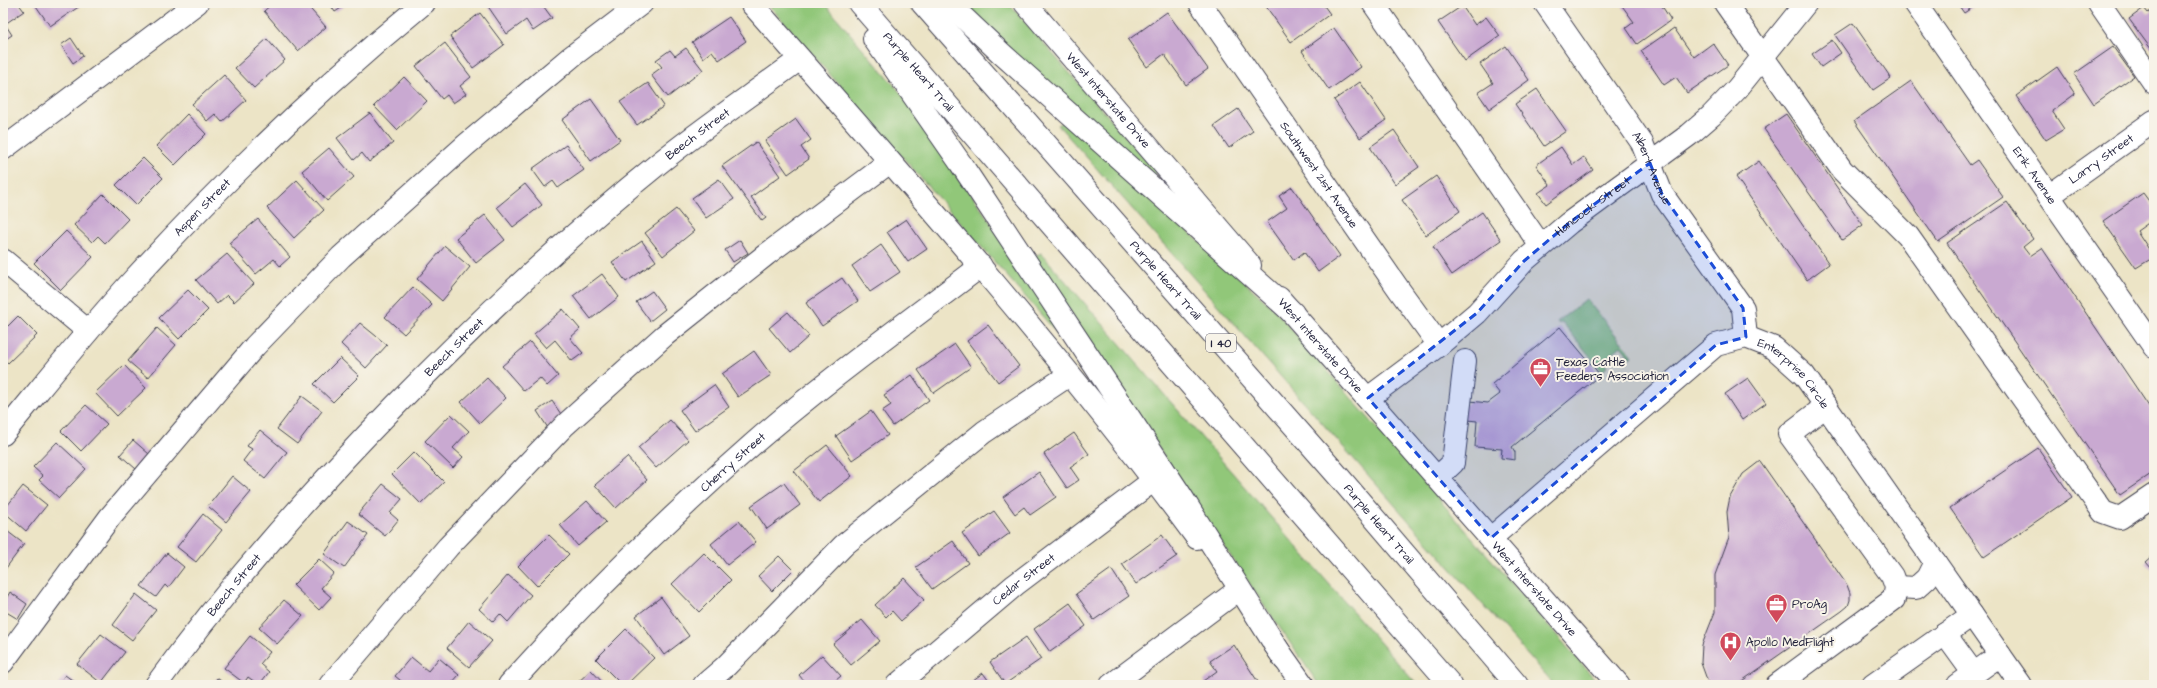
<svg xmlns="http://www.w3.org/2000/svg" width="2157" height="688" font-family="'Architects Daughter',sans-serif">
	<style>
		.green { fill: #91c779; stroke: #5a745a }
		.building { fill: #c9a9d1 }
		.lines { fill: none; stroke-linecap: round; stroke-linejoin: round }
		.minor-casing { stroke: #403f50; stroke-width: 24 }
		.major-casing { stroke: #403f50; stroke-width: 24 }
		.highway-casing { stroke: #403f50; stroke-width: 24 }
		.minor { stroke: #fff; stroke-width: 22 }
		.major { stroke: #fff; stroke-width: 22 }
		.highway { stroke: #fff; stroke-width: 22 }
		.marked { fill: #1d4ed8; fill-opacity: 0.2; stroke: #1d4ed8; stroke-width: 3; stroke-dasharray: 8 5; stroke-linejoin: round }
		.labels { text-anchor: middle; stroke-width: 4; stroke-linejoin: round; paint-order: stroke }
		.shield { fill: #f7f3e8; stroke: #62616f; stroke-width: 1 }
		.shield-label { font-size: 11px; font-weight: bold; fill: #22223b }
		.street-label { font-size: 12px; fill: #22223b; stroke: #f7f3e8 }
		.poi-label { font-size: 12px; fill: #22223b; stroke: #f7f3e8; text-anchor: start }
	</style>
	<rect width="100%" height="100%" fill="#f7f3e8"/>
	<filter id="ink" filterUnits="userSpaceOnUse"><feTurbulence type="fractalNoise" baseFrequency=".025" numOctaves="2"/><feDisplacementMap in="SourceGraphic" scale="8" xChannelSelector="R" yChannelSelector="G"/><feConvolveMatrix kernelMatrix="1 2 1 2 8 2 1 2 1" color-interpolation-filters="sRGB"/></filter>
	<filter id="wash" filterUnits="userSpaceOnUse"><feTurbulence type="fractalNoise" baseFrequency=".012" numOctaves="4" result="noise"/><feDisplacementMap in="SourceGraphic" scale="16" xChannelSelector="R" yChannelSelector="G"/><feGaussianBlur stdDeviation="0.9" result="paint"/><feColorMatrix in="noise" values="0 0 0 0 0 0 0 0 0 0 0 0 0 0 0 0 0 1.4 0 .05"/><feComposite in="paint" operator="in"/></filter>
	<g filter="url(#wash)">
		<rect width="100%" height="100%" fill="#ece4c6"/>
		<!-- green -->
		<g class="green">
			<polygon points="767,3 824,3 911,105 1064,331 1058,334"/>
			<polygon points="957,3 1008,3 1157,172 1151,179"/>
			<polygon points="1066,121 1273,308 1600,685 1554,685 1058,125"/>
			<polygon points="1041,253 1417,685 1319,685 1199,510 1033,257"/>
			<polygon points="1586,299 1633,356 1631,358 1621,346 1603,361 1607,367 1602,371 1562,322 1559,324 1557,322"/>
		</g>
		<g id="blocks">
			<!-- building -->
			<g class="building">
				<polygon points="3,3 18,3 24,11 5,24 12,35 3,41"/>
				<polygon points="34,3 78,3 80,6 50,26"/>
				<polygon points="273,3 305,3 326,27 298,51 264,11"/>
				<polygon points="329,3 349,3 335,12"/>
				<polygon points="490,3 541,3 552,18 533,31 526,20 507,34 487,5"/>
				<polygon points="1268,3 1322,3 1330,14 1291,42 1265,5"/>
				<polygon points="1620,3 1660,3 1671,20 1637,44 1626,28 1634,22"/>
				<polygon points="1957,3 1979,3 1964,13"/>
				<polygon points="1462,6 1475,25 1486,17 1500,36 1465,61 1438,22"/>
				<polygon points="2144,8 2148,13 2154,9 2154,53 2129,19"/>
				<polygon points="1167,12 1208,69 1186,85 1164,54 1147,67 1128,40"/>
				<polygon points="480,13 504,45 473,68 450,36"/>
				<polygon points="729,17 746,41 719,60 712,51 703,58 692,42"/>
				<polygon points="1853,23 1891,78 1873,90 1835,35"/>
				<polygon points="1334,28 1361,67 1329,90 1302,51"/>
				<polygon points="1674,28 1694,57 1713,43 1728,65 1687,93 1676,77 1664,85 1641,51"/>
				<polygon points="71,38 83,56 73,63 61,45"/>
				<polygon points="267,39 285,60 254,88 235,68"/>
				<polygon points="1832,40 1841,53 1821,67 1812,54"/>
				<polygon points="445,43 471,77 460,86 466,94 453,103 447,95 442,99 416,66"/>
				<polygon points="1506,46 1529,80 1489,109 1478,93 1493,83 1480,64"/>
				<polygon points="2113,47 2134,76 2094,104 2074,74"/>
				<polygon points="686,48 703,70 668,97 651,75 662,67 656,60 670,50 675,56"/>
				<polygon points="2057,67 2075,94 2052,111 2064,129 2046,140 2016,96"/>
				<polygon points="224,75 246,100 222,122 215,114 207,121 192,104"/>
				<polygon points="404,77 427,101 397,130 374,106"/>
				<polygon points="1911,81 1970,165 1977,160 2003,197 1938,242 1854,121"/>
				<polygon points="1360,82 1386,120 1360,138 1334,100"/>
				<polygon points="648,83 664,106 637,125 620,102"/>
				<polygon points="1537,89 1566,131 1544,146 1515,104"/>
				<polygon points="591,99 620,140 591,161 562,120"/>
				<polygon points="1238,109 1253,131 1229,148 1214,126"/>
				<polygon points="370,113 393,143 369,162 362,153 354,160 337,138"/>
				<polygon points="187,114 206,134 175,165 156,146"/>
				<polygon points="1786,114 1863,225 1842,240 1764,129"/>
				<polygon points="796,119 811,140 801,147 809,159 788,174 765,141"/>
				<polygon points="1394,130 1419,167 1395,184 1370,147"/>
				<polygon points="756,142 780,176 751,197 766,218 762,221 722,166"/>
				<polygon points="566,145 584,170 558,188 553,181 545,187 532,169"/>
				<polygon points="1561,147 1573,165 1584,157 1593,170 1546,204 1538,193 1550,185 1536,165"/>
				<polygon points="329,148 354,177 327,201 302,171"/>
				<polygon points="143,158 163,178 136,205 116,185"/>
				<polygon points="1759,161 1829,264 1807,280 1736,177"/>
				<polygon points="1436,176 1460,211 1426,235 1402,200"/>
				<polygon points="719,179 734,199 706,218 692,198"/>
				<polygon points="297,180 324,210 294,238 267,208"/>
				<polygon points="525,184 542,205 513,227 497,207"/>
				<polygon points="1292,187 1340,256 1318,272 1304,252 1294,260 1267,222 1287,208 1279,196"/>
				<polygon points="2143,193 2154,208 2154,219 2137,231 2154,257 2136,268 2103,221"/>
				<polygon points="103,194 128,219 105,243 98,236 92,242 74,225"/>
				<polygon points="2007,202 2033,239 2023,247 2030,256 2042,248 2154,414 2154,472 2120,495 1947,243"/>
				<polygon points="676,209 694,231 663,256 645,233"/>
				<polygon points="1482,212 1501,240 1452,275 1433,247"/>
				<polygon points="485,215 505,240 476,263 456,238"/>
				<polygon points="258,219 290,257 280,266 274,259 256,274 229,243"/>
				<polygon points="906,219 927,249 908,262 887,232"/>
				<polygon points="66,231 93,257 61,290 34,263"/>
				<polygon points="740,240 748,253 733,262 725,250"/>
				<polygon points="642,241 656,261 626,282 612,262"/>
				<polygon points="881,245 900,272 870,292 852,266"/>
				<polygon points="445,246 470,267 442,301 417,279"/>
				<polygon points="227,254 254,284 234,302 227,295 217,304 196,280"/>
				<polygon points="602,274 619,297 591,319 573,296"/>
				<polygon points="842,278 858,301 822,326 806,303"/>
				<polygon points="413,287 432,305 404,334 385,317"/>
				<polygon points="188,290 208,310 179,339 159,318"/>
				<polygon points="652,291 665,309 650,321 636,302"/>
				<polygon points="563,309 580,329 570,338 583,353 572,361 555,340 546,348 534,334"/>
				<polygon points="788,312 809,336 790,353 769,328"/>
				<polygon points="18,316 37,335 8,363 3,358 3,321 8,326"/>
				<polygon points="360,323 387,345 366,368 341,344"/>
				<polygon points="988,325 1019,366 998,382 967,341"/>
				<polygon points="1560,327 1600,375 1512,447 1515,452 1515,460 1501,458 1502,449 1475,447 1477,421 1450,418 1470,401 1488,403 1500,394 1492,384"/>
				<polygon points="157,328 176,345 148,378 128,361"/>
				<polygon points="530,342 558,376 547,386 540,378 524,391 502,366"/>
				<polygon points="955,344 971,367 934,393 918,370"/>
				<polygon points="754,351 771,375 738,397 722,374"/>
				<polygon points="340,358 359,376 333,402 314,384"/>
				<polygon points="124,365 146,388 117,416 95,393"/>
				<polygon points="912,375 929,400 893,426 882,411 891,405 884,395"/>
				<polygon points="487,378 506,398 480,423 461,402"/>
				<polygon points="1748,378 1766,403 1742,420 1725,394"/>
				<polygon points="714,385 729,407 695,431 680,410"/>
				<polygon points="302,396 322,411 297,444 277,429"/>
				<polygon points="552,401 563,417 548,428 537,411"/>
				<polygon points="86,405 107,424 81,451 61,431"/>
				<polygon points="871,411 888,435 852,460 836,436"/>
				<polygon points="451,414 469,431 453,448 463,457 453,468 425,441"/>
				<polygon points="670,420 688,440 656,468 638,448"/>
				<polygon points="260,430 287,452 265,479 243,461 252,449 247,446"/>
				<polygon points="1074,433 1089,454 1070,467 1079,480 1067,488 1044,454"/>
				<polygon points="133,440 149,454 136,469 120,455"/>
				<polygon points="57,442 86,469 59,498 39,480 43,476 33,467"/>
				<polygon points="827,445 852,476 819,502 794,471"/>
				<polygon points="2038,448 2072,497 1984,557 1950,508"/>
				<polygon points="414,452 444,482 421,504 392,474"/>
				<polygon points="627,457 647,480 616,508 595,485"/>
				<polygon points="1760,461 1847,585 1850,593 1850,600 1848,606 1842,611 1736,685 1709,685 1701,663 1702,645 1715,612 1715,575 1729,537 1727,512 1730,497 1743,474"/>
				<polygon points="1039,472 1056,497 1030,515 1024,507 1015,514 1003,497"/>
				<polygon points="232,476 251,492 226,522 208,506"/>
				<polygon points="784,483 800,505 767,529 751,506"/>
				<polygon points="383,484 402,499 390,513 398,520 385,536 358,514"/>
				<polygon points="23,486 47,505 26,531 3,511"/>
				<polygon points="587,501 606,522 578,546 560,525"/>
				<polygon points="994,511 1010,533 978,556 962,533"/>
				<polygon points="203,514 222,530 196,562 177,547"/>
				<polygon points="348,521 368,535 344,568 324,554"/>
				<polygon points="739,521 756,542 727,565 711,544"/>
				<polygon points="3,528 24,544 3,572"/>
				<polygon points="549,535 569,554 537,586 518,566"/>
				<polygon points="1162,535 1177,556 1136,584 1122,564"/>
				<polygon points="953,541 968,563 932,589 916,567"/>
				<polygon points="167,553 184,567 168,588 165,585 156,597 141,586"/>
				<polygon points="704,553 731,580 699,612 672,584"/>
				<polygon points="2154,555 2154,567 2152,569 2146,562"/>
				<polygon points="779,556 793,570 772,591 758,576"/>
				<polygon points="319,559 334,573 321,588 331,597 319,610 293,585"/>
				<polygon points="1111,569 1129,596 1094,620 1076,594"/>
				<polygon points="508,575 531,595 508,622 500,614 493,622 479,609"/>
				<polygon points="904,578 924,600 901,621 892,611 886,617 875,605"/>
				<polygon points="10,592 27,604 18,619 3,610 3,604"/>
				<polygon points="136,594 156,610 132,640 113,625"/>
				<polygon points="661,597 689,636 664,655 636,616"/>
				<polygon points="284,600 303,616 277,644 259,628"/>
				<polygon points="1070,603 1086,626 1050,652 1034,629"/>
				<polygon points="862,620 880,641 851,665 833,644"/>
				<polygon points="469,621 492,641 469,667 447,648"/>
				<polygon points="626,629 654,658 626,685 622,685 596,659"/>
				<polygon points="101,634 125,652 101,683 77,664"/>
				<polygon points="250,636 270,652 260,664 269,672 259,685 248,677 244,683 224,668"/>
				<polygon points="1026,637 1041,659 1005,684 990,662"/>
				<polygon points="1234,645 1260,685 1206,685 1203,681 1217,671 1210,661"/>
				<polygon points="822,655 841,676 830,685 807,685 799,675"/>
				<polygon points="411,657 428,671 439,658 459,675 450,685 406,685 395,676"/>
				<polygon points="591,670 605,685 575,685"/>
				<polygon points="983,673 992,685 966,685"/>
				<polygon points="65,675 79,685 58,685"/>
				<polygon points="217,678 226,685 212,685"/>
			</g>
		</g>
	</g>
	<g filter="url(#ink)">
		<use href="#blocks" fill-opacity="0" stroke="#403f50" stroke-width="1"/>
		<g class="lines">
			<defs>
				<g id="minor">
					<path id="s1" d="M1200,3L1400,291L1439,345"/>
					<polyline points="1373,3 1541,246"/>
					<path id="s2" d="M1545,3L1642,143L1662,194L1743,308L1746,337"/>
					<polyline points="1725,3 1842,170 1908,236 2103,512 2120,518 2154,495"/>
					<path id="s3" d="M1915,3L2154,347"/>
					<polyline points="2099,3 2154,83"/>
					<polyline points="3,149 197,3"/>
					<path id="s4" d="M2049,196L2154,121"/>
					<polyline points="3,260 88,331"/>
					<path id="s5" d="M1368,398L1439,345L1477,313L1524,261L1569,223L1689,135L1711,116L1737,89L1806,3"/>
					<path id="s6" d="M3,434C46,382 88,329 134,279C224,181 321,87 424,3"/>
					<polyline points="1438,477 1453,463 1465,361"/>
					<path id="s7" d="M1491,538L1716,345L1746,337L1774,348L1804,375L2021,685"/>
					<polyline points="1896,587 1916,588 1927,578 1935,562"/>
					<polyline points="1945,634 1974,674"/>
					<polyline points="3,662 110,517 255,346 341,257 466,145 571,57 642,3"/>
					<path id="s8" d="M156,685C228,586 309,494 395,406C478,321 565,239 658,164C704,127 753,94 800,59"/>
					<polyline points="330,685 448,547 565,425 665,335 767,254 890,162"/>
					<path id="s9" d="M509,685C585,600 667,519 753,444C825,381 904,325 981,266"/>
					<polyline points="704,685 726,666 844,545 984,432 1069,375"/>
					<path id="s10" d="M897,685L1015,585L1154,480"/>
					<polyline points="1111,685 1237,591"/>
					<polyline points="1777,685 1894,599 1896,587 1892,576 1789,434 1826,406"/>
					<polyline points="1873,685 1972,615"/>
					<polyline points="1958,685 2000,655"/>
				</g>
				<g id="major">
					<path d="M751,3C904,177 1059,351 1197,538"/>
					<path id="s11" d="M1025,3L1250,265"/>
					<path id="s12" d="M1279,298L1619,685"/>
					<polyline points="1274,644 1303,685"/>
				</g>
				<g id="highway">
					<path id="s13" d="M859,3L1451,685"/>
					<path id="s14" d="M922,3L1339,477L1517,685"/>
					<polyline points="948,3 1002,54 1293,313"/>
					<polyline points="874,39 961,164 1180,494 1284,659"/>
				</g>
			</defs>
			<!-- minor casing -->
			<use href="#minor" class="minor-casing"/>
			<!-- major casing -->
			<use href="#major" class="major-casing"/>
			<!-- highway casing -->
			<use href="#highway" class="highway-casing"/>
			<!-- minor -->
			<use href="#minor" class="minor"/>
			<!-- major -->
			<use href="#major" class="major"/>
			<!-- highway -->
			<use href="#highway" class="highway"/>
		</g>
	</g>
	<!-- marked area -->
	<path class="marked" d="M1650,163L1662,194L1743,308L1746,337L1716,345L1491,538L1368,398L1477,313L1524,261L1569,223Z"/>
	<!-- icons -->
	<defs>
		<symbol id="office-pin" viewBox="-11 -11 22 30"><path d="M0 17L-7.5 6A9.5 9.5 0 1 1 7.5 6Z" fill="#d1495b" stroke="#f7f3e8"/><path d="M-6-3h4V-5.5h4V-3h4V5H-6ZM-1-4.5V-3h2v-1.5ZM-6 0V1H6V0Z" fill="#fff"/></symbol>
		<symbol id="hospital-pin" viewBox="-11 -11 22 30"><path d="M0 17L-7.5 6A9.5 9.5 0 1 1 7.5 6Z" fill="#d1495b" stroke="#f7f3e8"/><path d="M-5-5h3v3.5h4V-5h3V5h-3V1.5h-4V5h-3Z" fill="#fff"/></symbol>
	</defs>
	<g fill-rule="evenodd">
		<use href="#office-pin" x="1528" y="356" width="25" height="34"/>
		<use href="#office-pin" x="1764" y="592" width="25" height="34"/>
		<use href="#hospital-pin" x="1718" y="630" width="25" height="34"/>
	</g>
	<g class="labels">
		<!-- shield labels -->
		<rect class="shield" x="1206" y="334" width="30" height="18" rx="3"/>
		<g class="shield-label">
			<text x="1221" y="347">I 40</text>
		</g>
		<!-- street labels -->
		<g class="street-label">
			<text dy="4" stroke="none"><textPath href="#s13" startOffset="91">Purple Heart Trail</textPath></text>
			<text dy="4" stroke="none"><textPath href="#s11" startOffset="128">West Interstate Drive</textPath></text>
			<text dy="4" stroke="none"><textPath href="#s8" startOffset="775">Beech Street</textPath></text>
			<text dy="4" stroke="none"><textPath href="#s4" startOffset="64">Larry Street</textPath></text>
			<text dy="4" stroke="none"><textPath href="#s2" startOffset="197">Albert Avenue</textPath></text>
			<text dy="4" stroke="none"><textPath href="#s1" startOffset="209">Southwest 21st Avenue</textPath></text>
			<text dy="4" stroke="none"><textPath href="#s3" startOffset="210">Erik Avenue</textPath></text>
			<text dy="4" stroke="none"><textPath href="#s5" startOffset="296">Hancock Street</textPath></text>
			<text dy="4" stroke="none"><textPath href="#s6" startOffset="302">Aspen Street</textPath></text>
			<text dy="4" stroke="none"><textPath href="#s14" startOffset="369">Purple Heart Trail</textPath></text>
			<text dy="4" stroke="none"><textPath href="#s12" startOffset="63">West Interstate Drive</textPath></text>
			<text dy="4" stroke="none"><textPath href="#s8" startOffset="451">Beech Street</textPath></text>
			<text dy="4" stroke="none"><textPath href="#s7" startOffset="389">Enterprise Circle</textPath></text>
			<text dy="4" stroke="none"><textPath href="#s9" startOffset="316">Cherry Street</textPath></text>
			<text dy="4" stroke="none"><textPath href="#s14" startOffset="693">Purple Heart Trail</textPath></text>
			<text dy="4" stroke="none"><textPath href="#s10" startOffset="165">Cedar Street</textPath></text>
			<text dy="4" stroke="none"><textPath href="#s8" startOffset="127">Beech Street</textPath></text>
			<text dy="4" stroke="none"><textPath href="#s12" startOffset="387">West Interstate Drive</textPath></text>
		</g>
		<!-- poi labels -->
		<g class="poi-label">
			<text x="1556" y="366">Texas Cattle<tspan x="1556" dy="14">Feeders Association</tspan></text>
			<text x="1792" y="608">ProAg</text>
			<text x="1746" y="646">Apollo MedFlight</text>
		</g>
	</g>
	<!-- margin -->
	<rect width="2157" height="688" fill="none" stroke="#f7f3e8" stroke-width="16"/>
</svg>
